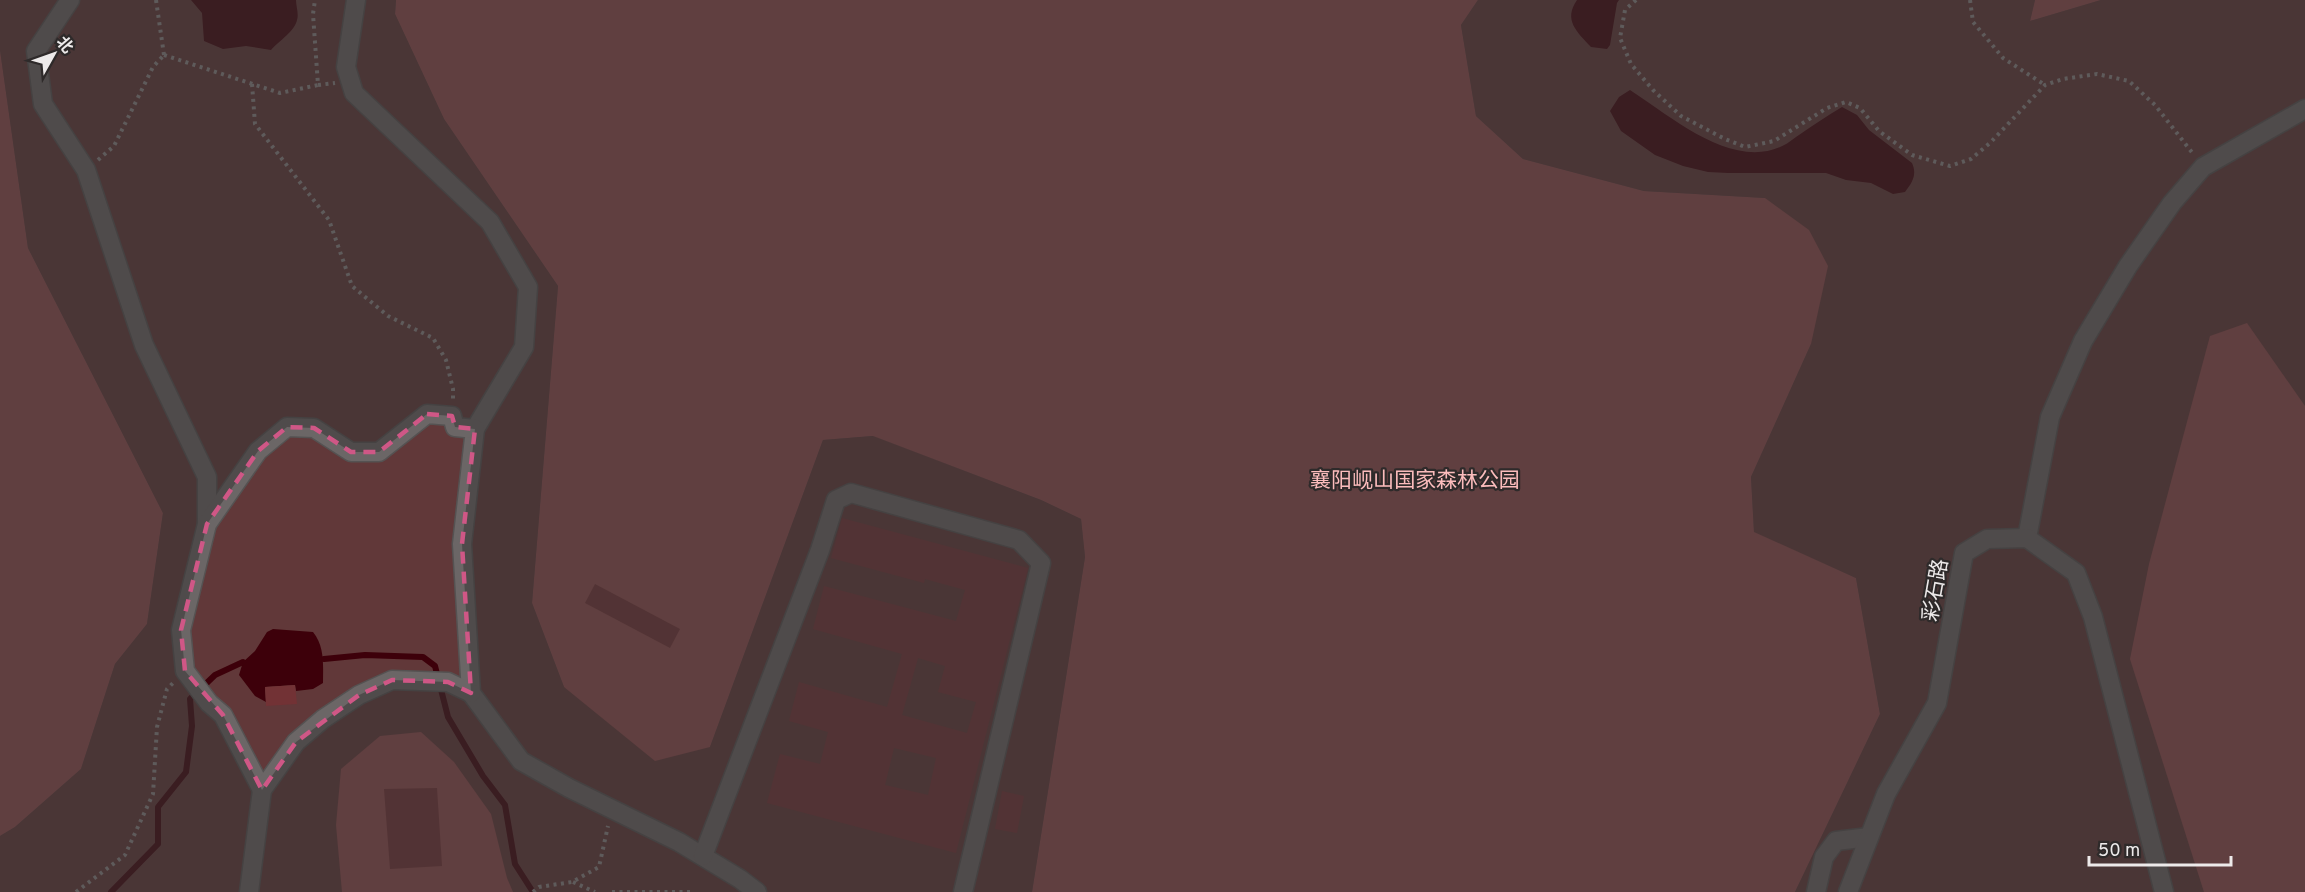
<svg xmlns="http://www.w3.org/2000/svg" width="2305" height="892" font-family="Overpass,'Noto Sans SC',sans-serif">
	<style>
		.green { fill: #613839 }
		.forest { fill: #904c4e }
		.water { fill: #3d000a }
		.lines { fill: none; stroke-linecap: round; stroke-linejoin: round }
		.stream { stroke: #3d000a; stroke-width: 6 }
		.building { fill: #723235; fill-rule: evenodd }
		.minor-casing { stroke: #555252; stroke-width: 21 }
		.path { stroke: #8d8989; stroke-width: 4; stroke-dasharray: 3 4.5; stroke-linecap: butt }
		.minor { stroke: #6b6666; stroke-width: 18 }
		.marked { fill: none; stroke: #cf5786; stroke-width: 4.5; stroke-dasharray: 12 8; stroke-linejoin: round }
		.labels { text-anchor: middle; stroke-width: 4.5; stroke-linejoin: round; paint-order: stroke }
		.park-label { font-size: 21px; fill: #fbbcbc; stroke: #2e2a2a }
		.street-label { font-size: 21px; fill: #edeaea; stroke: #2e2a2a }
	</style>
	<rect width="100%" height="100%" fill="#393434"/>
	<!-- green -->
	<g class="green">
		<polygon points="0,0 396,0 395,14 444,119 558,286 532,603 564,687 710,747 823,440 874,436 1041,500 1081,519 1085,557 1032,892 0,892 0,836 15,827 81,769 115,664 147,624 163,513 28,248 0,50"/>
		<polygon points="1478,0 2035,0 2030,21 2101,0 2305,0 2305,892 1795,892 1880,714 1856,578 1754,533 1751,477 1811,344 1765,198 1644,191 1523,159 1476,116 1461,25"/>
	</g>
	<!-- forest -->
	<g class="forest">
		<polygon points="396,0 1478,0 1461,25 1476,116 1523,159 1644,191 1765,198 1809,230 1828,266 1811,344 1751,477 1754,532 1856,578 1880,714 1795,892 1032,892 1085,557 1081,519 1041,500 873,436 823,440 710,747 655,761 564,687 532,603 558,286 444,119 395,14"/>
		<polygon points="2035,0 2101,0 2030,21"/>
		<polygon points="0,50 28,248 163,513 147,624 115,664 81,769 15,827 0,836"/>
		<polygon points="2247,323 2305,406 2305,892 2204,892 2130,659 2149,564 2210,336"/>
		<polygon points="421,732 454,762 491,814 507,878 513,892 342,892 336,825 341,769 380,736"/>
	</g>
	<!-- water -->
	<g class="water">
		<path d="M191,0H296C296,6 299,14 297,20C295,31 279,41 271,50L246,46L223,49L204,41L202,13Z"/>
		<path d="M1577,0H1619L1617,3L1610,45L1607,49L1591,47C1577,32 1563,20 1577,0Z"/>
		<path d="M1630,90C1669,115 1730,169 1780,147C1786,145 1793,139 1799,135C1813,125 1827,116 1842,107L1857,115L1869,130L1912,163C1917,174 1913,182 1905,192L1893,194L1871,183L1846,180L1826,173H1728L1708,172L1683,166L1655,155L1621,131L1610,111L1619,97Z"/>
		<path d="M273,629L313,632C325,647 323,665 323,683L313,689L296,691L295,685L265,687L266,702L255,696L239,675L243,662L255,651L267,632Z"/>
	</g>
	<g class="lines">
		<!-- stream -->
		<g class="stream">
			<polyline points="324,659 365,655 423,657 435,666 448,717 483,776 505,805 515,864 533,892"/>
			<polyline points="111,892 158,844 158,807 186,772 192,726 190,699 215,675 243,662"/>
		</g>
	</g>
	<!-- building -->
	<g class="building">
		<path d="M842,518L1028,568L956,853L767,803L780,754L820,764L828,732L789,721L799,682L887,707L902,654L813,629L824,586L956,621L965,590L925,579L924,583L831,558ZM918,658L945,666L938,692L976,702L967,733L902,715ZM894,748L936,758L928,795L885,785Z"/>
		<polygon points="595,584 680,629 670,648 585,603"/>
		<polygon points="295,685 297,704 266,706 265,687"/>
		<polygon points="437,788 442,866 390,869 384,789"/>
		<polygon points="1002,791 1024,796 1017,833 995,829"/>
	</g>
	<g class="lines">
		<defs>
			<g id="minor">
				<polyline points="70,0 36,51 43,104 86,170 144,345 207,477 207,524"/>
				<polyline points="356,0 346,67 354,93 490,222 528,287 524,347 475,429 462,544 471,693 521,761 569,788 679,842 740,879 757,892"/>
				<polyline points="2027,538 2050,417 2083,341 2128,266 2172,203 2203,167 2305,109"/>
				<polyline points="262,790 223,715 209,703 185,671 181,630 207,524 258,451 287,427 314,428 351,452 379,452 427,414 452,416 455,427 475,429"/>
				<polyline points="703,856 820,550 836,500 851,493 1019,540 1041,563 963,892"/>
				<polyline points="249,892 262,790 296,742 323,719 359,695 392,680 448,682 471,693"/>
				<polyline points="1816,892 1824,857 1836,841 1869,837"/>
				<polyline points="1848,892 1886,794 1937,703 1964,553 1987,539 2027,538 2076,573 2093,617 2164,892"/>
			</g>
		</defs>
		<!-- minor casing -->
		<use href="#minor" class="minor-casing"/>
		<!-- path -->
		<g class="path">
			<polyline points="156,0 164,55"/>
			<polyline points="1636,0 1625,10 1620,38 1631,64 1653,90 1681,116 1725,139 1745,147 1774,141 1827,108 1846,102 1860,108 1879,131 1912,155 1950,166 1971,159 1990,143 2045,85 2063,79 2097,74 2129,81 2155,105 2194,155"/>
			<polyline points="1970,0 1973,22 2003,58 2045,85"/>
			<polyline points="164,55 280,93 318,85 313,14 315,0"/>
			<polyline points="252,84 255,124 329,220 352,286 388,316 433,338 446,360 453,389 453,401"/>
			<polyline points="318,85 335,83"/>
			<polyline points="98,160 114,146 153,67 164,55"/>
			<polyline points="573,882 595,892"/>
			<polyline points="76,892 125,855 153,794 157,727 167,689 174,682"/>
			<polyline points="533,892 539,887 572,882 599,867 608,826"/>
			<polyline points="612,892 691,892"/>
		</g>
		<!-- minor -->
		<use href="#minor" class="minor"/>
	</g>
	<!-- marked area -->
	<path d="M0 0H2305V892H0ZM427,414L452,416L455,427L475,429L462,544L471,693L448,682L392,680L359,695L296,742L262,790L223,715L185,671L181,630L207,524L258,451L287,427L314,428L351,452H379Z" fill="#393434" fill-opacity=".55" fill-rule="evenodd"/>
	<path class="marked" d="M427,414L452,416L455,427L475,429L462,544L471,693L448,682L392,680L359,695L296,742L262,790L223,715L185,671L181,630L207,524L258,451L287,427L314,428L351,452H379Z"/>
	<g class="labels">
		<!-- park labels -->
		<g class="park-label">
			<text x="1415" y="487">襄阳岘山国家森林公园</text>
		</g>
		<!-- street labels -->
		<g class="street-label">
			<text transform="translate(1935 590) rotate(-80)" y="7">彩石路</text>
		</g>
	</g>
	<!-- north arrow -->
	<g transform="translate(54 54) rotate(50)" stroke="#2e2a2a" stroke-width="4.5" paint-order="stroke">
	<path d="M0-4.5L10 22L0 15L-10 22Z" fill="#edeaea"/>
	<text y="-9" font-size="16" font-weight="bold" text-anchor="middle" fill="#edeaea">北</text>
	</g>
	<!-- scale -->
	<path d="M2089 856v9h142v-9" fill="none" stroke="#edeaea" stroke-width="3"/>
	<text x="2098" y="856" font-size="18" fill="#edeaea" stroke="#2e2a2a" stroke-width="4.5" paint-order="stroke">50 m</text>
</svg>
